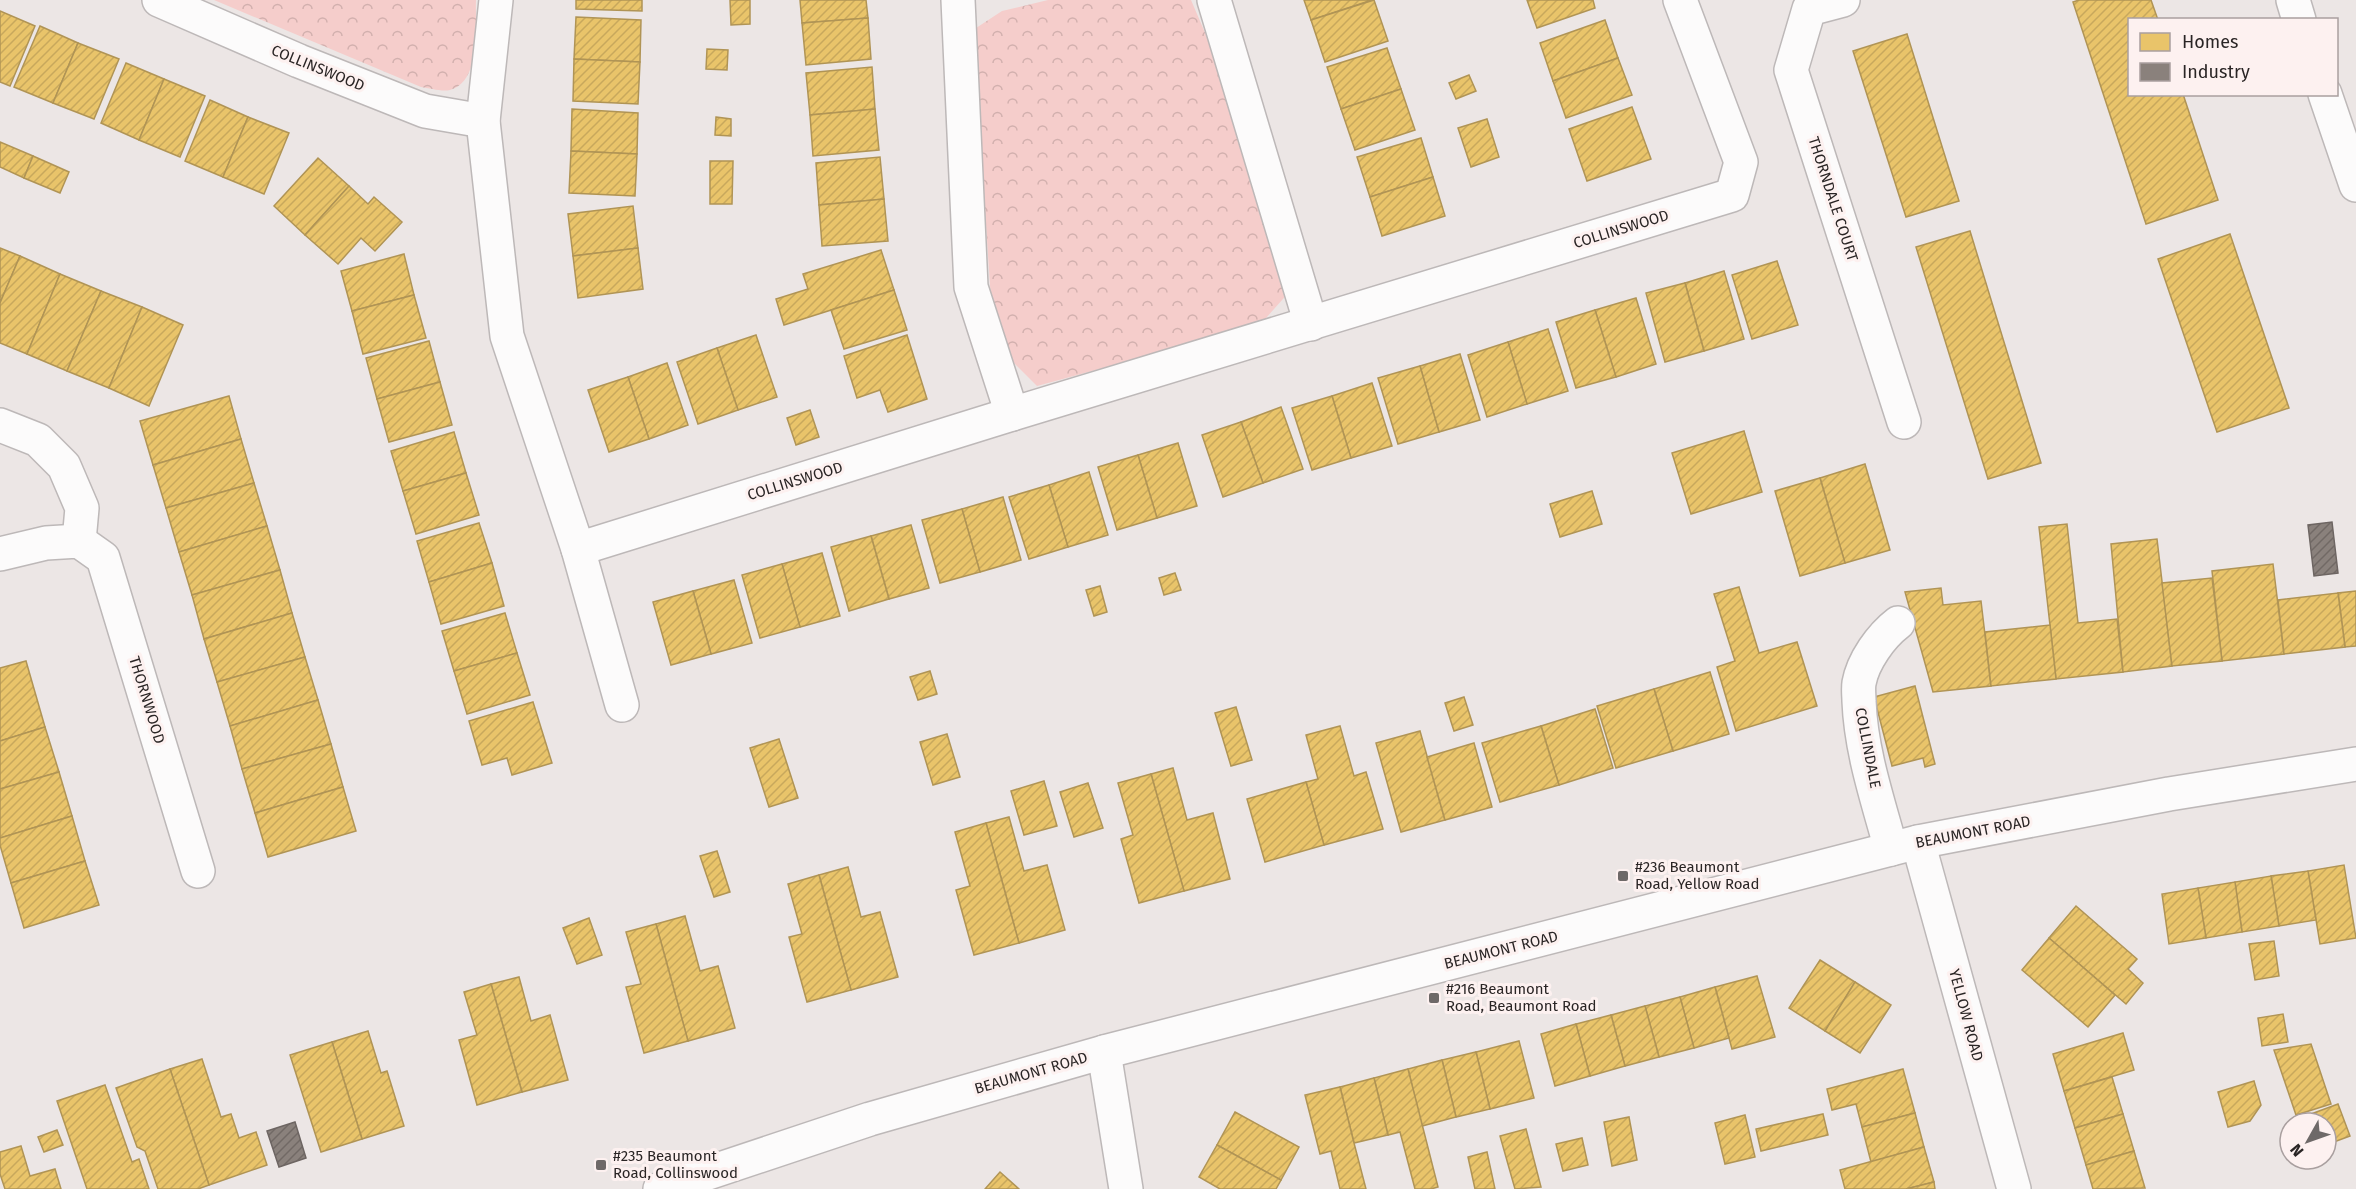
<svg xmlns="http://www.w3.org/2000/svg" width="2356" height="1189" font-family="'Fira Sans',sans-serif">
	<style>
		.park { fill: url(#park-crowns) }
		.homes { fill: url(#homes-hatch); stroke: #b09455; stroke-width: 1.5 }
		.industry { fill: url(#industry-hatch); stroke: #6d6562; stroke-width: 1.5 }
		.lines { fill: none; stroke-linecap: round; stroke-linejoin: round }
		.minor-casing { stroke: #bdb8b8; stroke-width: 36 }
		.major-casing { stroke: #bdb8b8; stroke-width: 36 }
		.minor { stroke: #fcfbfb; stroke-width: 33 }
		.major { stroke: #fcfbfb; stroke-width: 33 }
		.poi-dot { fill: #6e6968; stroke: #fdf1f0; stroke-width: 2 }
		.labels { text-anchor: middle; stroke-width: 6; stroke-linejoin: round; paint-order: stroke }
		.street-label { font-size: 15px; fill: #2a2525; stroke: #fdf1f0 }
		.poi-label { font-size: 15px; fill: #2a2525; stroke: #fdf1f0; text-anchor: start }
	</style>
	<defs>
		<pattern id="park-crowns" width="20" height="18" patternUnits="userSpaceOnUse" patternTransform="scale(1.5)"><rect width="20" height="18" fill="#f5cdcb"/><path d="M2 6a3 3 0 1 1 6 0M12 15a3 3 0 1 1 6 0" fill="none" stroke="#d2b0ae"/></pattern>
		<pattern id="homes-hatch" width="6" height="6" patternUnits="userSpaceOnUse" patternTransform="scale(1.5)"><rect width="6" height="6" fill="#e9c46a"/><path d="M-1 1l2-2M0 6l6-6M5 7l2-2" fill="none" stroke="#c8a85c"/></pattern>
		<pattern id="industry-hatch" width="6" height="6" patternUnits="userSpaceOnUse" patternTransform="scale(1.5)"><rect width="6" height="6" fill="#8a817c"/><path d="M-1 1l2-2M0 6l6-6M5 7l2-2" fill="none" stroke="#716965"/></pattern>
	</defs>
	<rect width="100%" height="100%" fill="#ece6e5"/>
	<!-- park -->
	<g class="park">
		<path d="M214,0H476C475,25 482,81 450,90C442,92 429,88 421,87Z"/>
		<polygon points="1048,0 1191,0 1206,35 1286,265 1291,290 1266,318 1242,330 1037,386 1013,362 999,337 992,315 986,225 978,175 973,30 1002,11"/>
	</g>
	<!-- homes -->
	<g class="homes">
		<polygon points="576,0 642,0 642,11 576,9"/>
		<polygon points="730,0 750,0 750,24 731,25"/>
		<polygon points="800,0 866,0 868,18 802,23"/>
		<polygon points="1304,0 1372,0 1311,20"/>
		<polygon points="1374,0 1388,41 1325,62 1311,20"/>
		<polygon points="1527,0 1593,0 1595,8 1537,28"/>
		<polygon points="2079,0 2151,0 2158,20 2130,20 2130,94 2183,94 2218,200 2146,224 2073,2"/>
		<polygon points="0,11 35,26 10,86 0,82"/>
		<polygon points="576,17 641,20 640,62 574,59"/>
		<polygon points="868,18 871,59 806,65 802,23"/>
		<polygon points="1605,20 1618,58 1553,81 1540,43"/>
		<polygon points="40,26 78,43 53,103 14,87"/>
		<polygon points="1907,34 1959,201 1906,217 1853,51"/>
		<polygon points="78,43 119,59 94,119 53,103"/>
		<polygon points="1387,48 1401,89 1341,109 1327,67"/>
		<polygon points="707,49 728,50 727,70 706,69"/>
		<polygon points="1618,58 1632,95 1566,118 1553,81"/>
		<polygon points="574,59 640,62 638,104 573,101"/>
		<polygon points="126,63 164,79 139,140 101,123"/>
		<polygon points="872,67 875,109 810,115 806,73"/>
		<polygon points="1469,75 1476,91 1456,99 1449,83"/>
		<polygon points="164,79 205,96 180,157 139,140"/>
		<polygon points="1401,89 1415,130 1355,150 1341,109"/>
		<polygon points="210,100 248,117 223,177 185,161"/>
		<polygon points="1632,107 1651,159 1587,181 1569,129"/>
		<polygon points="572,109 638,113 637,154 571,151"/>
		<polygon points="875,109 879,150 813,156 810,115"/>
		<polygon points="248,117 289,133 264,194 223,177"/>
		<polygon points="716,117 731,119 731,136 715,135"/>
		<polygon points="1487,119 1499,157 1471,167 1458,128"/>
		<polygon points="1421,138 1433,177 1370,197 1357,157"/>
		<polygon points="0,142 33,156 24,178 0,167"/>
		<polygon points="571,151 637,154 635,196 569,193"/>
		<polygon points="33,156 69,172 60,193 24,178"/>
		<polygon points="880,157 884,199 819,205 816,163"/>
		<polygon points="318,158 349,186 305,235 274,206"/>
		<polygon points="710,161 733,161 732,204 710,204"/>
		<polygon points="1433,177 1445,216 1382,236 1370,197"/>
		<polygon points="349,186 368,204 374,197 402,222 375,251 361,238 338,264 305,235"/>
		<polygon points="884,199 888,241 822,246 819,205"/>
		<polygon points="633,206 638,248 573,256 568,214"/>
		<polygon points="1970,231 2041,463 1988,479 1916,247"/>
		<polygon points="2230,234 2289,408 2217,432 2158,259"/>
		<polygon points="0,248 20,256 0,303"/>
		<polygon points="638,248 643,289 578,298 573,256"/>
		<polygon points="881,250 894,290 784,325 776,299 808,289 803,274"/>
		<polygon points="404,254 414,295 352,311 341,271"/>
		<polygon points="20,256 60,274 27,354 0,343 0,303"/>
		<polygon points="1777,261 1798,325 1752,339 1732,275"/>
		<polygon points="1724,271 1744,339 1704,351 1685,283"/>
		<polygon points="60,274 101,291 67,371 27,354"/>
		<polygon points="1685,283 1704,351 1665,362 1646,293"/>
		<polygon points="894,290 907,330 844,349 831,310"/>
		<polygon points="101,291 142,307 109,388 67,371"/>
		<polygon points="414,295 426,338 363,354 352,311"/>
		<polygon points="1636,298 1656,364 1616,377 1595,310"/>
		<polygon points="142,307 183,325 149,406 109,388"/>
		<polygon points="1595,310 1616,377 1576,388 1556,322"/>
		<polygon points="1548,329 1568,391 1527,404 1508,342"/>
		<polygon points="756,335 777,397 738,410 717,348"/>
		<polygon points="907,335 927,399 888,412 880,390 857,398 844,356"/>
		<polygon points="429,341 440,382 377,399 366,358"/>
		<polygon points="1508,342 1527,404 1487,417 1468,355"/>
		<polygon points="717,348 738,410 698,424 677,362"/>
		<polygon points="1460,354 1480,420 1439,432 1420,366"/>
		<polygon points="667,363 688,425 649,439 628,377"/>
		<polygon points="1420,366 1439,432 1398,444 1378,378"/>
		<polygon points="628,377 649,439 609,452 588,390"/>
		<polygon points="440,382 452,425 389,442 377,399"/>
		<polygon points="1372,383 1392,446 1351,458 1332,396"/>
		<polygon points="229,396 241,439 153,465 140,421"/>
		<polygon points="1332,396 1351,458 1312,470 1292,408"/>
		<polygon points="1281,407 1303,469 1263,483 1241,422"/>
		<polygon points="810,410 819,437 796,445 787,418"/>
		<polygon points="1241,422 1263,483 1223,497 1202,435"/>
		<polygon points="1744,431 1762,492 1691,514 1672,453"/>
		<polygon points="454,432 466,473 403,491 391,451"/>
		<polygon points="241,439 254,483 166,508 153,465"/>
		<polygon points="1178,443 1197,506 1157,518 1138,455"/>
		<polygon points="1138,455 1157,518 1117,530 1098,467"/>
		<polygon points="1865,464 1890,550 1845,563 1820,478"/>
		<polygon points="1089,472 1108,535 1068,547 1049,485"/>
		<polygon points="466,473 479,515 416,534 403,491"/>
		<polygon points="1820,478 1845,563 1800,576 1775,491"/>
		<polygon points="254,483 267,526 179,552 166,508"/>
		<polygon points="1049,485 1068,547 1029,559 1009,497"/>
		<polygon points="1592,491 1602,524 1560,537 1550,504"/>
		<polygon points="1003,497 1021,560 980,572 962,509"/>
		<polygon points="962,509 980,572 940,583 922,520"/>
		<polygon points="479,523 492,563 429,582 417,541"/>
		<polygon points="2067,524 2078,623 2117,619 2123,672 2056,679 2039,527"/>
		<polygon points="911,525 929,588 889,599 871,536"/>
		<polygon points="267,526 280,570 192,595 179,552"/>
		<polygon points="871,536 889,599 849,611 831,547"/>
		<polygon points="2157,539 2172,666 2123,672 2111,544"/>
		<polygon points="822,553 840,616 800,627 782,564"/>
		<polygon points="492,563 504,606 441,624 429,582"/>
		<polygon points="782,564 800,627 760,638 742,575"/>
		<polygon points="2273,564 2284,654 2222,661 2212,571"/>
		<polygon points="280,570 292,613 204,639 192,595"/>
		<polygon points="1175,573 1181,590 1164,595 1159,578"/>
		<polygon points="2212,578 2222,661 2172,666 2162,583"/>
		<polygon points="734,580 752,643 711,654 693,591"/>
		<polygon points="1100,586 1107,612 1094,616 1086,590"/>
		<polygon points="1739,587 1759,653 1797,642 1817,706 1736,731 1717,667 1735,661 1714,594"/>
		<polygon points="1941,588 1943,605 1981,601 1991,686 1933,692 1905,592"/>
		<polygon points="693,591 711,654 671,665 653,602"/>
		<polygon points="2356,591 2356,646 2345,647 2338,593"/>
		<polygon points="2338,593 2345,647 2284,654 2278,600"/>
		<polygon points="292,613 305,657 217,682 204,639"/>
		<polygon points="505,613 517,653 454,671 442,631"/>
		<polygon points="2050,625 2056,679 1991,686 1985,632"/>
		<polygon points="517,653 530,695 467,714 454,671"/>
		<polygon points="305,657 318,700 230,726 217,682"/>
		<polygon points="26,661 45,727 0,741 0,668"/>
		<polygon points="930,671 937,694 918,700 910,677"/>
		<polygon points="1710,672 1729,734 1673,751 1654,689"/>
		<polygon points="1915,686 1935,764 1925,767 1923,758 1892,766 1874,697"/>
		<polygon points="1654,689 1673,751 1616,768 1597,706"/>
		<polygon points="1464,697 1473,725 1454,731 1445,703"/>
		<polygon points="318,700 331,744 242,769 230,726"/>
		<polygon points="533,702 552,763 512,775 507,758 482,765 469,721"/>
		<polygon points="1236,707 1252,760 1231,766 1215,713"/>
		<polygon points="1595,709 1613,768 1559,785 1541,726"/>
		<polygon points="1340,726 1354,776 1366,772 1383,829 1324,845 1306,782 1318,779 1306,735"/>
		<polygon points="1541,726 1559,785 1500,802 1482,743"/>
		<polygon points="45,727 59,772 0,789 0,741"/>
		<polygon points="1420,731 1445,820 1401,832 1376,743"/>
		<polygon points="947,734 960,777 933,785 920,742"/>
		<polygon points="779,739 798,798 769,807 750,748"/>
		<polygon points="1474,743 1492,807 1445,820 1427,757"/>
		<polygon points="331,744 343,787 255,813 242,769"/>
		<polygon points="1173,768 1187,820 1213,813 1230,879 1184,891 1151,774"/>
		<polygon points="59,772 72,816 0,838 0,789"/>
		<polygon points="1151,774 1184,891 1139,903 1121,839 1133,835 1118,783"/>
		<polygon points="1044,781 1057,826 1024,835 1011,791"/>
		<polygon points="1306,782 1324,845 1265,862 1247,799"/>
		<polygon points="1088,783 1103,828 1074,837 1060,792"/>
		<polygon points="343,787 356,831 268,857 255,813"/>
		<polygon points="72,816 85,861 11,883 0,845 0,838"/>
		<polygon points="1009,817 1024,871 1047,865 1065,930 1019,943 986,823"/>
		<polygon points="986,823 1019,943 974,955 956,890 970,886 955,832"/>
		<polygon points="717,851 730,892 714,897 700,856"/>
		<polygon points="85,861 99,905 24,928 11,883"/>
		<polygon points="2344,865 2356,938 2320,944 2308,871"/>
		<polygon points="848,867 861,917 880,912 898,977 851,990 819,875"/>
		<polygon points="2308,871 2316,920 2279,926 2271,876"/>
		<polygon points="819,875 851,990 807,1002 789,937 802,934 788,884"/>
		<polygon points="2271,876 2279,926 2242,932 2235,882"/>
		<polygon points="2235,882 2242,932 2206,938 2198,888"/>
		<polygon points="2198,888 2206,938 2169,944 2162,894"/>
		<polygon points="2076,906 2137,959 2128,969 2143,983 2126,1004 2049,938"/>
		<polygon points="685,916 700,971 718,966 735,1028 688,1041 656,924"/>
		<polygon points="589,918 602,955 577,964 563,928"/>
		<polygon points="656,924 688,1041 644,1053 626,987 641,984 626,932"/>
		<polygon points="2049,938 2115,995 2088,1027 2022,970"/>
		<polygon points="2274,941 2279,976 2255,980 2249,944"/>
		<polygon points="1820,960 1855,982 1825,1031 1789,1008"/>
		<polygon points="1757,976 1775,1037 1732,1049 1715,987"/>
		<polygon points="519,977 531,1021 550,1015 568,1080 522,1092 491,984"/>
		<polygon points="1855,982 1891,1005 1860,1053 1825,1031"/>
		<polygon points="491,984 522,1092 477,1105 459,1040 477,1035 464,992"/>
		<polygon points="1715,987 1729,1038 1694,1048 1680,997"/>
		<polygon points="1680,997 1694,1048 1659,1057 1645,1006"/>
		<polygon points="1645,1006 1659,1057 1625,1066 1611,1015"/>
		<polygon points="2283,1014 2288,1042 2262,1046 2258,1018"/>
		<polygon points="1611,1015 1625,1066 1590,1076 1576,1024"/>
		<polygon points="1576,1024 1590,1076 1555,1086 1541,1034"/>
		<polygon points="368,1031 381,1073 387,1071 404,1126 362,1139 332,1042"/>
		<polygon points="2123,1033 2134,1070 2064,1091 2053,1054"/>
		<polygon points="1519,1041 1534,1098 1490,1109 1476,1052"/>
		<polygon points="332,1042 362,1139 321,1152 290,1055"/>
		<polygon points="2311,1044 2331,1104 2296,1115 2274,1050"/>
		<polygon points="1476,1052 1490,1109 1456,1117 1442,1060"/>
		<polygon points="202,1059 221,1117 231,1114 239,1138 256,1132 267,1165 209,1185 170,1069"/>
		<polygon points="1442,1060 1456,1117 1422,1126 1408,1069"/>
		<polygon points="170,1069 209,1185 198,1189 158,1189 145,1151 137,1147 116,1088"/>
		<polygon points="1408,1069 1438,1187 1431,1189 1415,1189 1400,1132 1388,1135 1374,1078"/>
		<polygon points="1903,1069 1915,1113 1862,1127 1856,1104 1832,1110 1827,1089"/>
		<polygon points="2112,1077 2123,1114 2075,1128 2064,1091"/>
		<polygon points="1374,1078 1388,1135 1354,1143 1340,1087"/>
		<polygon points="2254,1081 2261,1105 2250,1121 2228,1127 2218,1092"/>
		<polygon points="105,1085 132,1162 139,1159 149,1189 87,1189 57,1101"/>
		<polygon points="1340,1087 1354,1143 1366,1189 1340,1189 1331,1151 1320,1154 1305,1095"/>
		<polygon points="2338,1104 2350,1136 2326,1145 2326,1123 2306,1123 2303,1117"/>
		<polygon points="1235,1112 1299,1147 1281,1180 1217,1145"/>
		<polygon points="1915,1113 1924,1147 1871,1162 1862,1127"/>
		<polygon points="1823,1114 1828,1135 1761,1151 1756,1129"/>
		<polygon points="2123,1114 2134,1151 2086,1165 2075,1128"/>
		<polygon points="1745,1115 1755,1157 1725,1164 1715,1123"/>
		<polygon points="1629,1117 1637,1160 1612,1166 1604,1122"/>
		<polygon points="1526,1129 1541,1187 1515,1189 1500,1136"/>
		<polygon points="57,1130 63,1145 44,1152 38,1137"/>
		<polygon points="1582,1138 1588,1165 1563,1171 1556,1144"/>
		<polygon points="1217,1145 1281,1180 1276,1189 1220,1189 1199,1177"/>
		<polygon points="21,1146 30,1176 55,1169 61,1189 5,1189 0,1174 0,1152"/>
		<polygon points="1924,1147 1934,1182 1906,1189 1845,1189 1840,1170"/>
		<polygon points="2134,1151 2145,1188 2093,1189 2086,1165"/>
		<polygon points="1487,1152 1495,1189 1475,1189 1468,1157"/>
		<polygon points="1000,1172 1019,1189 985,1189"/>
		<polygon points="1934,1182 1935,1189 1906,1189"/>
	</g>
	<!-- industry -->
	<g class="industry">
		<polygon points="2332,522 2338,573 2314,576 2308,525"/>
		<polygon points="295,1122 306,1158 279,1167 267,1131"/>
	</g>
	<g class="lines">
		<defs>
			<g id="minor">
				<polyline points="159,0 299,61 425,111 483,121"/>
				<polyline points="496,0 483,121 507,336 578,549 622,705"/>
				<polyline points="958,0 971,287 1012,414"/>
				<polyline points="1214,0 1311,324"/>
				<polyline points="1843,0 1809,9 1791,70 1904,422"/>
				<polyline points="0,425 38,440 64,466 82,508 79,541"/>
				<polyline points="578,549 1012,414 1732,195 1741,162 1680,0"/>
				<polyline points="0,554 46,543 79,541 103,558 198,871"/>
				<polyline points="1918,842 2014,1189"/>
				<path d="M1891,849C1878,801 1861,752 1859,701C1859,696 1858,689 1859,683C1863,661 1881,636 1898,623"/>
				<polyline points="1104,1052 1126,1189"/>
				<polyline points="660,1189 870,1119 1104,1052 1918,842 2169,794 2356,764"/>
			</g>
			<g id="major">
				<polyline points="2293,0 2299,20"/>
				<polyline points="2325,94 2356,185"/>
			</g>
		</defs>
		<!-- minor casing -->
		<use href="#minor" class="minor-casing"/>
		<!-- major casing -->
		<use href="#major" class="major-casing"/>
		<!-- minor -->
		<use href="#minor" class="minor"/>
		<!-- major -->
		<use href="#major" class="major"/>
	</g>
	<!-- markers -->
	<g class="poi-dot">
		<rect x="1617" y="870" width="12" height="12" rx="3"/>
		<rect x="1428" y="992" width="12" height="12" rx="3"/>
		<rect x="595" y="1159" width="12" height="12" rx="3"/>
	</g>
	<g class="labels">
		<!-- street labels -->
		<g class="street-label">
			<text transform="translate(318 68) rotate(22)" y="5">COLLINSWOOD</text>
			<text transform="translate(1833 199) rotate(72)" y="5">THORNDALE COURT</text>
			<text transform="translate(1621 229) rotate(-17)" y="5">COLLINSWOOD</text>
			<text transform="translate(795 481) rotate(-17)" y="5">COLLINSWOOD</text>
			<text transform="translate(147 700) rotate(73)" y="5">THORNWOOD</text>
			<text transform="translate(1868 748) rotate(79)" y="5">COLLINDALE</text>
			<text transform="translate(1973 832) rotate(-11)" y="5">BEAUMONT ROAD</text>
			<text transform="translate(1501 950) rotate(-14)" y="5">BEAUMONT ROAD</text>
			<text transform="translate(1966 1015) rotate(75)" y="5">YELLOW ROAD</text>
			<text transform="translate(1031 1073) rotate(-16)" y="5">BEAUMONT ROAD</text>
		</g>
		<!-- poi labels -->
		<g class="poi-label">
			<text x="1635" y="872">#236 Beaumont<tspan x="1635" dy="17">Road, Yellow Road</tspan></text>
			<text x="1446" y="994">#216 Beaumont<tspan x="1446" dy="17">Road, Beaumont Road</tspan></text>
			<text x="613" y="1161">#235 Beaumont<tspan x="613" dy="17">Road, Collinswood</tspan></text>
		</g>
	</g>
	<!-- legend -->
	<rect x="2128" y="18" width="210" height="78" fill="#fdf1f0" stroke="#a99f9f" stroke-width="1.5"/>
	<rect x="2140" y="33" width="30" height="18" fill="#e9c46a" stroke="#a99f9f" stroke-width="1.5"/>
	<text x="2182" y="48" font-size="18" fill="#2a2525">Homes</text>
	<rect x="2140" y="63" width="30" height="18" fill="#8a817c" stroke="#a99f9f" stroke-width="1.5"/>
	<text x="2182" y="78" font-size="18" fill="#2a2525">Industry</text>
	<!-- north arrow -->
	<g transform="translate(2308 1141) rotate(230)"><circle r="28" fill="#fdf1f0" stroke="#a99f9f" stroke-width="1.5"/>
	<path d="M0-4.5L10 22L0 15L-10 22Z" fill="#6e6968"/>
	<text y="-9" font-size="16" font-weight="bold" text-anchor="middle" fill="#2a2525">N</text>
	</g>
</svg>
